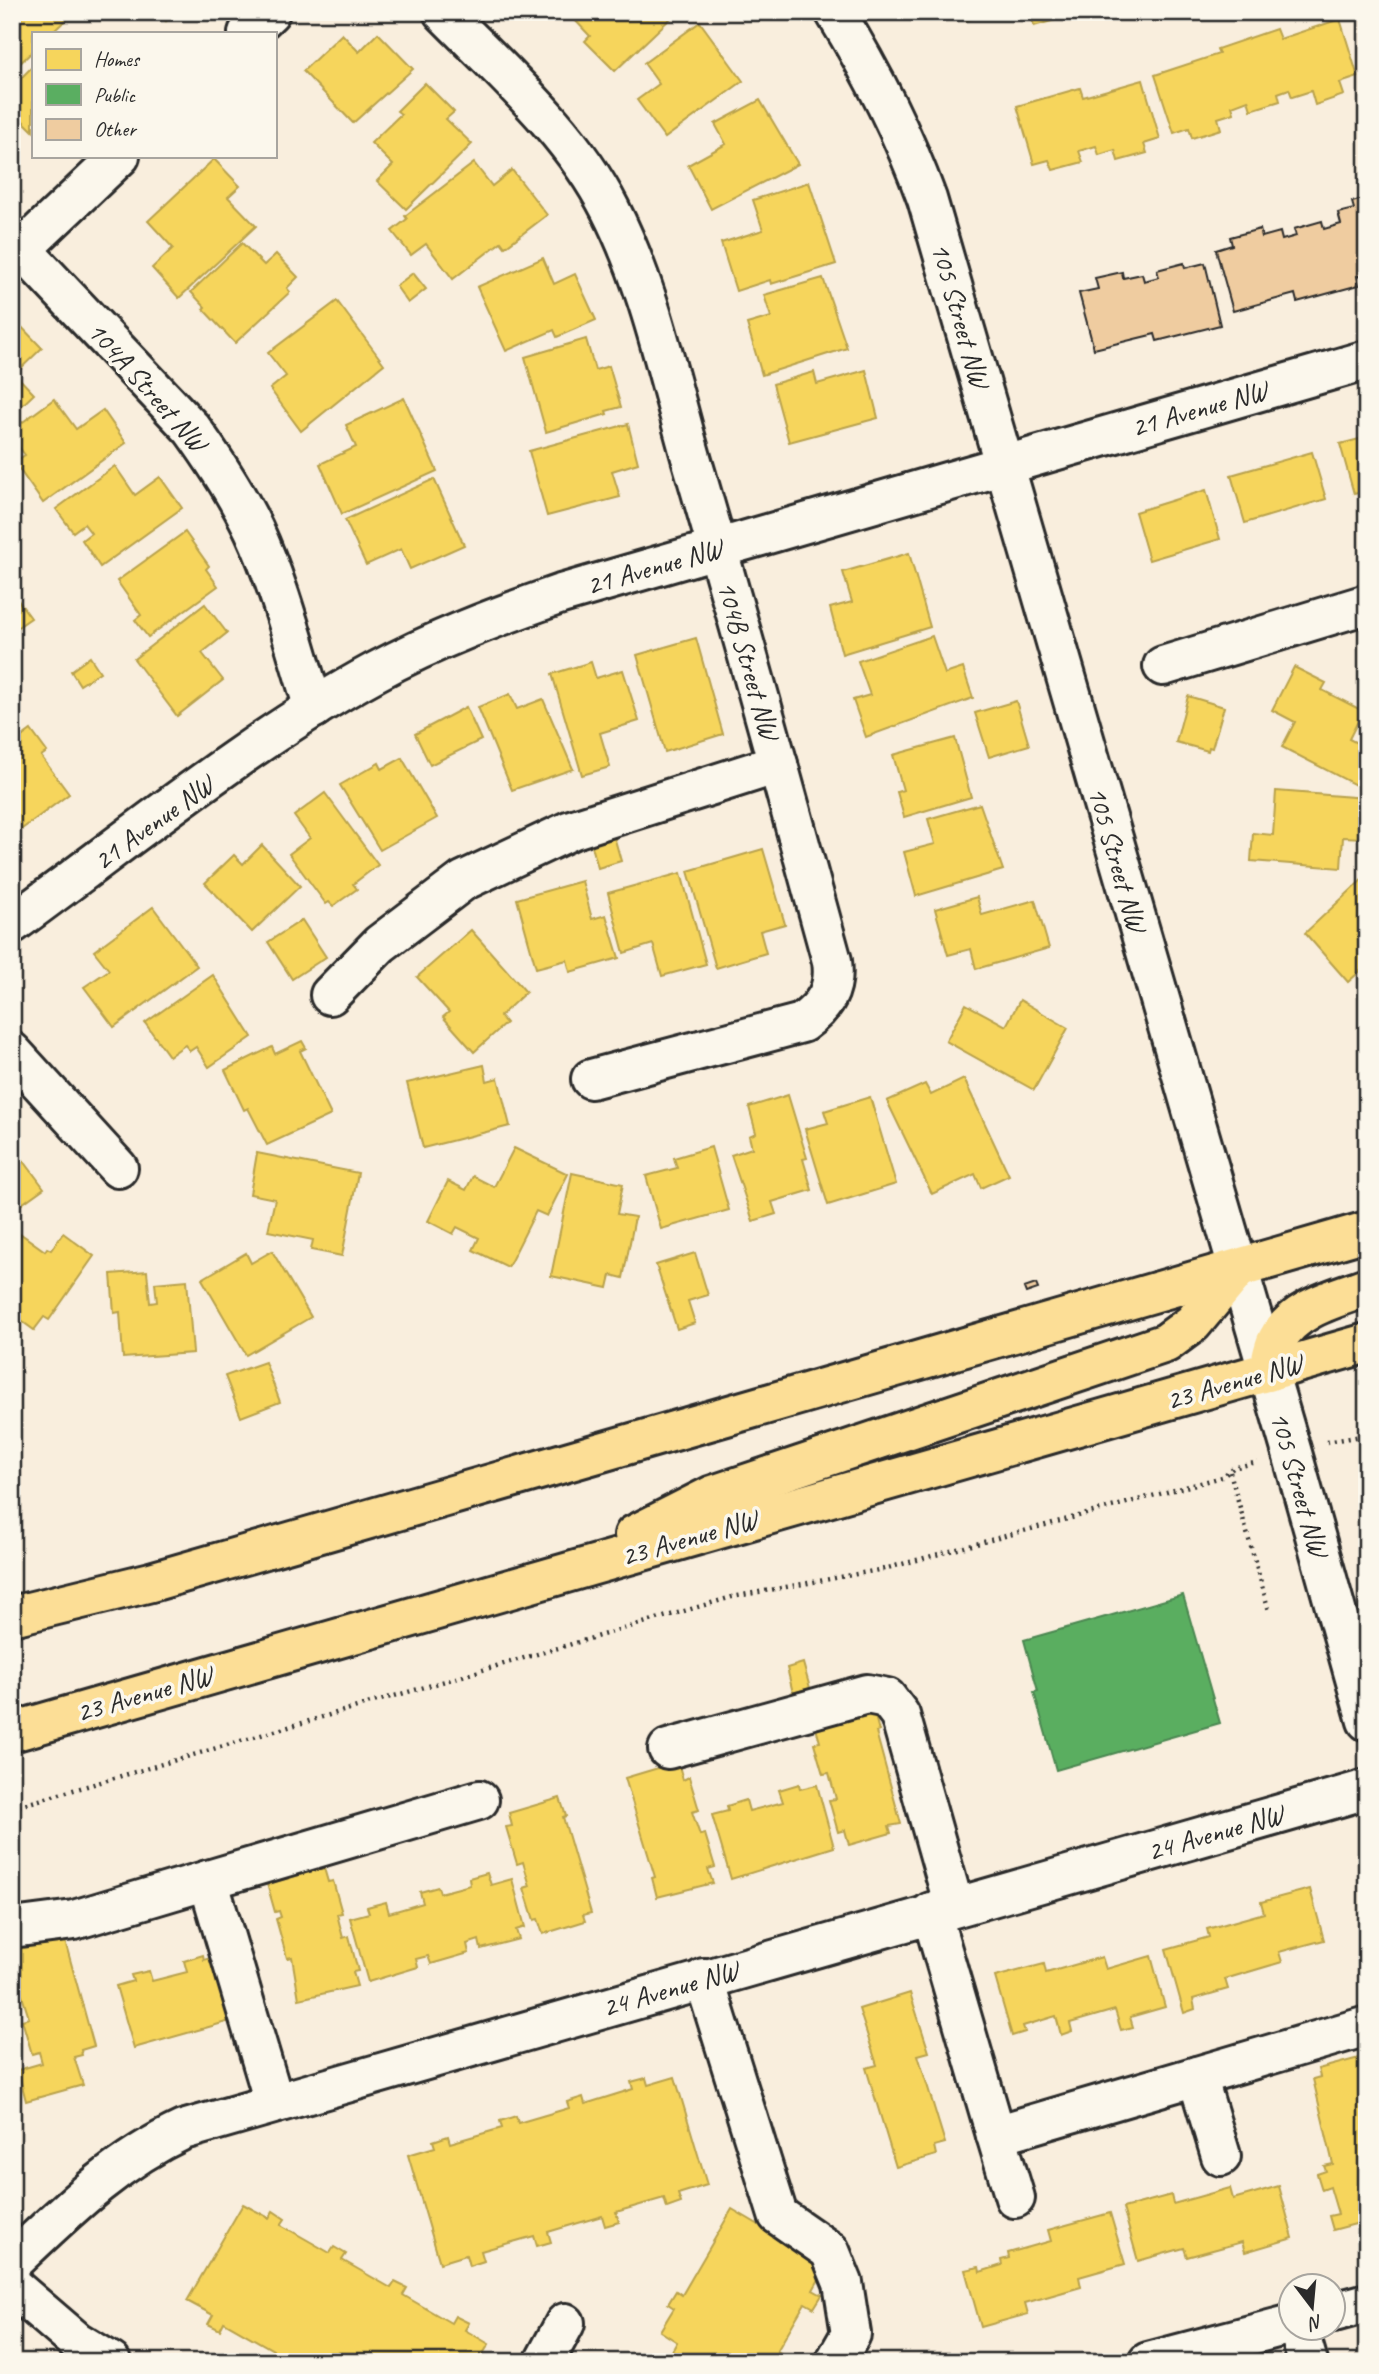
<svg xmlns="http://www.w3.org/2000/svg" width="1379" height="2374" font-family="Caveat,sans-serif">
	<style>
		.homes { fill: #f6d55c; stroke: #b9a24d; stroke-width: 2 }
		.public { fill: #5aae61; stroke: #4c8751; stroke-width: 2 }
		.building { fill: #efcca0; stroke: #2b2b2b; stroke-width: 2 }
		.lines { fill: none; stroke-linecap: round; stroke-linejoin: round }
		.minor-casing { stroke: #2b2b2b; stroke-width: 44 }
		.major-casing { stroke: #2b2b2b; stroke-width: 44 }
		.path { stroke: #2b2b2b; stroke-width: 4.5; stroke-dasharray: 2 5; stroke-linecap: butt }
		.minor { stroke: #fbf7ec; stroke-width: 38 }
		.major { stroke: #fcde96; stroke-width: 38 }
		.labels { text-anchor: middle; stroke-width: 7; stroke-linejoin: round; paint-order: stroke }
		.street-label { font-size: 28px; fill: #2b2b2b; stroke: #fbf7ec }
	</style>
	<rect width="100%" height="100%" fill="#f9eedd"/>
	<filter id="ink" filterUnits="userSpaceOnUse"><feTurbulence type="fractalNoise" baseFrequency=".0143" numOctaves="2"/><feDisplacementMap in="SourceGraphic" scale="14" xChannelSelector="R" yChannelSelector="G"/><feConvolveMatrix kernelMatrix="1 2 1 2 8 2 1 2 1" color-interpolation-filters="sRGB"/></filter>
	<g filter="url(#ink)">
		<!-- homes -->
		<g class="homes">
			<polygon points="12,12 74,12 52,33 33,33 33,51 12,71"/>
			<polygon points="157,12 175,12 166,21"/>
			<polygon points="580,12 666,12 671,18 615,71 585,41 590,36 573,18"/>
			<polygon points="965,12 997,12 967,20"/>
			<polygon points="1030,12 1083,12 1034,26"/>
			<polygon points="1340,19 1358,77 1340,83 1344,95 1315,105 1311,91 1292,97 1289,89 1278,93 1280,101 1251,110 1248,100 1232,106 1234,113 1218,118 1221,129 1192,138 1189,128 1174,133 1155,75 1219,54 1217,49 1276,29 1280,39"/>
			<polygon points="700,22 743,81 665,138 637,100 659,84 644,63"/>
			<polygon points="378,33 413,69 353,123 303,71 342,34 359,52"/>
			<polygon points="33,66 33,131 12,110 12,87"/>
			<polygon points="1143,80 1160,139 1144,144 1147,153 1118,161 1115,150 1099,155 1096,146 1079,151 1083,162 1053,170 1049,160 1034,164 1017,106 1080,88 1083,97"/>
			<polygon points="425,83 454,112 446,119 472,144 406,209 377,181 393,165 371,143 401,114 397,111"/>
			<polygon points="760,100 798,164 711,209 688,165 726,144 715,124"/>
			<polygon points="214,159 240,186 228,197 256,226 179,298 152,268 173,248 148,221"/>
			<polygon points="474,163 492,186 512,170 547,215 505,247 501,242 453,279 426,244 411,255 392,231 407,219 405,216"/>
			<polygon points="809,182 836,264 771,284 770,280 736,291 721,243 763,230 753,200"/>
			<polygon points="242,243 264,265 276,254 298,277 287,288 290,292 235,343 203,309 205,307 191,292"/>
			<polygon points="543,258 554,284 575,274 596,320 557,337 554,330 506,351 477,287"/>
			<polygon points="413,273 426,289 408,303 396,286"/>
			<polygon points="823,278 847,348 762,375 747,324 771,317 764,295"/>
			<polygon points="337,301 384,364 301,431 270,389 286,376 268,353"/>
			<polygon points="12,317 42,348 15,374 34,394 12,415"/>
			<polygon points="586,339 595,370 609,366 621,407 606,411 607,414 546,432 525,357"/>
			<polygon points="866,370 878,418 789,442 773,384 814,372 817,384"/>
			<polygon points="404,398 437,471 342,514 320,464 356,447 346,425"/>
			<polygon points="54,399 76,429 103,410 126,443 43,503 14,462 25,455 12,438 12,430"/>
			<polygon points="628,424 638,463 612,471 620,497 547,516 529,451"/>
			<polygon points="1367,437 1367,491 1354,494 1340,444"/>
			<polygon points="1312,452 1326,499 1245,523 1231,475"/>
			<polygon points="115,466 135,495 160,477 182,508 100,567 82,540 91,533 84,524 73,532 56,509"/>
			<polygon points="434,479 464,545 410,569 401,549 366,565 345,520"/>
			<polygon points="1206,490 1220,539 1149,560 1135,512"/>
			<polygon points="185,532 209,566 206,569 218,586 148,637 135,620 141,615 117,581"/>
			<polygon points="909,553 930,627 842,654 830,608 852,602 843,572"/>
			<polygon points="12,592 31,618 12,631"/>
			<polygon points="205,604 227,633 202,653 223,680 177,716 134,659"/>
			<polygon points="932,636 945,674 963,668 973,698 866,737 853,700 870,695 858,661"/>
			<polygon points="696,638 723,734 665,752 637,655"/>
			<polygon points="90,657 100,672 80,685 71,671"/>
			<polygon points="591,662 596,678 623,670 639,721 600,733 610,767 582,775 552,674"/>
			<polygon points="1294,667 1326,683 1322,690 1363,711 1349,739 1367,748 1365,790 1282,747 1295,722 1272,710"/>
			<polygon points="510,694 517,709 543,699 573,769 512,790 478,707"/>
			<polygon points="1188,696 1224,707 1212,748 1209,747 1208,751 1176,742"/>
			<polygon points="1016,701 1029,745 989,757 975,713"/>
			<polygon points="466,707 481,740 430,765 415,734"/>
			<polygon points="31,730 47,752 41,756 69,794 15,834 12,830 12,744"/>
			<polygon points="955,738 971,797 904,817 897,792 903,790 893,755"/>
			<polygon points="402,758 437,818 380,850 340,785 379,763 382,769"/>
			<polygon points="1276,791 1366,798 1363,838 1343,837 1341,868 1251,861 1253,833 1273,835"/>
			<polygon points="325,793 378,865 353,884 357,889 333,906 329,902 326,904 289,854 310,838 294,816"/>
			<polygon points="980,804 1003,870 916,896 904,852 935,844 928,819"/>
			<polygon points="612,829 621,861 598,868 589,835"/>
			<polygon points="262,845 300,886 252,932 205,883 234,855 243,864"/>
			<polygon points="763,849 785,924 760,931 766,953 716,968 688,871"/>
			<polygon points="681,873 706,964 662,976 653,944 624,953 608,893"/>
			<polygon points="1367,875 1367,965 1348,982 1305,933"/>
			<polygon points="582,881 592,919 606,915 619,958 570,972 567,960 536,968 517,899"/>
			<polygon points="977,897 982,915 1035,900 1049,948 976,969 971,949 948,955 935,909"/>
			<polygon points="153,907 197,966 114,1027 84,987 109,970 94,951"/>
			<polygon points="302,920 326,957 292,979 268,942"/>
			<polygon points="471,930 526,992 500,1016 506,1023 474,1052 443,1017 449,1012 417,977"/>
			<polygon points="213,975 252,1037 209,1067 196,1047 190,1051 185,1045 169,1056 145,1023"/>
			<polygon points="1020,1000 1068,1028 1034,1090 946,1041 966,1004 1006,1026"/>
			<polygon points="302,1041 306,1048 300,1051 331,1115 267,1145 248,1108 244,1110 225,1070 272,1047 275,1054"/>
			<polygon points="484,1065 487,1081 498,1078 510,1126 423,1148 407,1083"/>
			<polygon points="964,1079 1009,1175 981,1188 975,1174 932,1194 887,1101 925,1084 931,1095"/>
			<polygon points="788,1095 807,1158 803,1159 812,1190 772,1202 776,1214 753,1221 731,1155 752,1148 749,1136 756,1133 749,1107"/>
			<polygon points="870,1097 896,1184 828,1205 805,1129 828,1123 824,1111"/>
			<polygon points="12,1145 44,1188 12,1211"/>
			<polygon points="711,1147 729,1210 661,1229 646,1176 677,1168 674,1158"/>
			<polygon points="514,1148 568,1174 547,1216 536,1211 508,1267 473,1250 479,1238 457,1227 453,1234 428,1221 448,1181 466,1190 473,1176 494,1187"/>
			<polygon points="257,1153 358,1173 342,1256 311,1250 313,1240 268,1231 275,1199 250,1194"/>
			<polygon points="572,1173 623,1184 617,1214 635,1217 623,1278 611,1275 608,1288 551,1276"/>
			<polygon points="63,1233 94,1256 49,1320 44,1317 34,1330 12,1314 20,1301 12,1290 12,1246 21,1234 45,1251 47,1248 51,1250"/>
			<polygon points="272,1251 311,1317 246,1355 202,1279 246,1253 251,1263"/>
			<polygon points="695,1253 708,1295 688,1301 695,1323 677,1329 656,1265"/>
			<polygon points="147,1271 150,1303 157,1302 155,1283 187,1280 193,1353 123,1358 120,1312 114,1313 111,1274"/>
			<polygon points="265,1362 280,1402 241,1417 225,1376"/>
			<polygon points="803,1663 810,1688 793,1693 787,1668"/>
			<polygon points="873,1709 879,1731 876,1732 901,1824 889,1826 891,1833 849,1845 845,1830 838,1832 829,1800 836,1799 829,1773 823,1774 814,1743 820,1742 815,1725"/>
			<polygon points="678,1762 683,1780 689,1777 699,1810 692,1812 700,1835 705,1834 715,1867 708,1869 713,1883 657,1897 652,1878 655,1877 625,1778"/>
			<polygon points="799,1784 800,1789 817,1785 834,1847 731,1879 712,1815 728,1811 727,1806 746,1800 749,1811 783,1802 779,1790"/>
			<polygon points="560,1798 566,1816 563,1817 591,1913 583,1915 585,1921 543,1934 538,1919 534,1920 524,1888 530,1886 523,1862 517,1864 506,1827 512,1826 509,1813"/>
			<polygon points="324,1868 328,1882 333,1881 342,1913 337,1914 343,1938 349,1936 358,1971 353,1972 357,1986 299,1999 292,1957 287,1958 276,1919 281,1917 279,1911 275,1912 267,1884"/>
			<polygon points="487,1873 491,1885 512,1879 525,1927 516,1930 519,1939 481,1949 479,1940 467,1944 469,1953 431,1964 428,1956 416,1959 418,1967 368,1982 350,1918 369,1913 367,1907 386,1902 389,1913 423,1903 420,1892 438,1887 440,1893 470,1885 469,1878"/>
			<polygon points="1310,1889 1324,1940 1279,1952 1282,1962 1225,1979 1228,1989 1193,1999 1195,2009 1184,2013 1166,1949 1209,1937 1207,1929 1264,1913 1261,1902"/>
			<polygon points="65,1930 68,1940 65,1941 94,2046 81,2050 82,2055 74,2057 83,2085 26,2101 18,2070 42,2063 39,2052 32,2054 22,2020 29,2018 22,1996 17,1997 12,1980 12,1946"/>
			<polygon points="203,1955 204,1960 220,1955 230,2021 134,2048 116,1986 133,1981 131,1975 149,1971 152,1981 187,1972 184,1961"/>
			<polygon points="1151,1956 1165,2007 1130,2017 1133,2027 1121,2030 1115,2010 1070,2023 1072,2031 1061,2035 1056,2016 1023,2026 1025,2032 1012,2036 995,1977 1044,1964 1046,1973 1102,1957 1106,1969"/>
			<polygon points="910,1993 929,2052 918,2055 945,2143 934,2146 936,2155 896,2167 866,2068 877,2065 859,2009"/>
			<polygon points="1359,2058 1367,2087 1367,2221 1333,2230 1329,2216 1338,2214 1330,2187 1322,2190 1317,2174 1326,2171 1324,2166 1333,2164 1313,2079 1320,2077 1318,2069"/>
			<polygon points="675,2077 707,2185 678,2194 681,2203 667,2208 664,2198 616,2212 619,2222 605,2226 602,2216 548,2232 551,2242 537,2246 534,2236 481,2251 484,2261 469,2266 466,2255 440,2263 408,2155 435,2147 433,2141 448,2136 450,2143 502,2128 500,2121 516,2116 518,2123 569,2108 567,2102 583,2097 585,2104 633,2089 631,2082 646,2078 648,2085"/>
			<polygon points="1279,2186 1293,2238 1245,2252 1242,2242 1187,2257 1184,2248 1138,2261 1123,2208 1171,2195 1173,2204 1230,2188 1233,2199"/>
			<polygon points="243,2204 269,2218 273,2211 285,2219 281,2225 330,2253 334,2247 346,2254 342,2260 391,2288 395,2282 407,2288 403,2295 451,2323 455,2316 469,2323 465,2330 489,2344 478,2362 294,2362 285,2357 283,2362 275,2362 269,2358 273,2350 224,2322 220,2330 208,2324 213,2315 187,2301"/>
			<polygon points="732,2209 827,2265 813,2290 822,2295 814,2308 805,2303 777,2351 786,2356 782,2362 666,2362 677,2342 660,2331 674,2308 668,2304 676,2291 682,2295"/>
			<polygon points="1110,2213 1125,2264 1079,2277 1081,2287 1025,2303 1028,2314 981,2327 965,2270 979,2267 980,2272 1002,2265 1001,2260 1009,2258 1008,2253 1051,2241 1048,2230"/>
		</g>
		<!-- public -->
		<polygon class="public" points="1183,1595 1220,1723 1056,1770 1034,1692 1038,1691 1024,1640"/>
		<!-- building -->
		<g class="building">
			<polygon points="1367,198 1367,274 1357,276 1359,285 1297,302 1295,294 1233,311 1216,250 1232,245 1230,237 1260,229 1262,237 1280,232 1282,240 1296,236 1294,229 1322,221 1324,229 1341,224 1338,213 1354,209 1352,202"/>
			<polygon points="1184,263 1185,268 1205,263 1220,325 1157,341 1155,334 1094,349 1079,293 1098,289 1095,278 1122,272 1123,278 1142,274 1144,281 1159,277 1157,270"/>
			<polygon points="1036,1284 1038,1289 1026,1293 1024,1288"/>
		</g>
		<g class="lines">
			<defs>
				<g id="minor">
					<path d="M443,12C503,73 571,132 610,209C650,287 668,377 692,461C741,627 786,794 832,961C836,990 825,1006 802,1023L591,1079"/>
					<path d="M835,12C872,72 903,133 927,199L1292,1453L1367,1721"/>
					<polyline points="248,33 270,12"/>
					<path d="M12,239L192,429C215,461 237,494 254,530C280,586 295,649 314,708"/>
					<polyline points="22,249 120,156"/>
					<polyline points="1163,666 1367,604"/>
					<path d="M12,924C129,839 248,741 375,672C434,640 498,616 561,594L1367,360"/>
					<polyline points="330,995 380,944 463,881 571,830 778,764"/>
					<polyline points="12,1052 118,1168"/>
					<polyline points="668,1749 867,1694 887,1698 900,1715 954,1906"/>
					<polyline points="208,1880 479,1800"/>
					<polyline points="931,1912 996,2135 1367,2026"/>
					<polyline points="12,1928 74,1920 208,1880 274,2102"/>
					<polyline points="704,1978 778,2215 830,2251 843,2283 851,2334 835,2362"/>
					<polyline points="1197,2076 1221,2156"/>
					<polyline points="996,2135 1015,2198"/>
					<path d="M12,2262C66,2211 116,2161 183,2130L1367,1789"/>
					<polyline points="12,2286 76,2341 111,2362"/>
					<polyline points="1334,2312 1367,2303"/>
					<polyline points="1298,2328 1308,2362"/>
					<polyline points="544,2362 565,2323"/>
					<polyline points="1148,2362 1292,2324"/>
				</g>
				<g id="major">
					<path d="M1268,1372C1271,1362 1272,1349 1277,1340C1294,1308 1336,1298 1367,1287"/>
					<polyline points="634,1535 713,1495 1166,1343 1193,1323 1238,1269"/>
					<polyline points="12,1616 151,1582 1367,1231"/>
					<polyline points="12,1732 1367,1343"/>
				</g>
			</defs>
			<!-- minor casing -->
			<use href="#minor" class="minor-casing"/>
			<!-- major casing -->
			<use href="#major" class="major-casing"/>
			<!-- path -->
			<g class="path">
				<polyline points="1327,1442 1367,1435"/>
				<polyline points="1230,1472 1269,1611"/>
				<polyline points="12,1808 732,1597 884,1569 1222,1477 1233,1468 1258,1462"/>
			</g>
			<!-- minor -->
			<use href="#minor" class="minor"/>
			<!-- major -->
			<use href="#major" class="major"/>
		</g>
	</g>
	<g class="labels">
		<!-- street labels -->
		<g class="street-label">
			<text transform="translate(961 315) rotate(74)" y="10">105 Street NW</text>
			<text transform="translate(148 386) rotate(48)" y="10">104A Street NW</text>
			<text transform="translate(1199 408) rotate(-16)" y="10">21 Avenue NW</text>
			<text transform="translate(654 566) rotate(-16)" y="10">21 Avenue NW</text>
			<text transform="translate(749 660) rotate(74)" y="10">104B Street NW</text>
			<text transform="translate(153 822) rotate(-36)" y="10">21 Avenue NW</text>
			<text transform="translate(1118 859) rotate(74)" y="10">105 Street NW</text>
			<text transform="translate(1234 1381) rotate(-16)" y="10">23 Avenue NW</text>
			<text transform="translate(1300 1484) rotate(74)" y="10">105 Street NW</text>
			<text transform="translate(689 1537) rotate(-16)" y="10">23 Avenue NW</text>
			<text transform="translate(144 1693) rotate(-16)" y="10">23 Avenue NW</text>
			<text transform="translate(1215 1832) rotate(-16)" y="10">24 Avenue NW</text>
			<text transform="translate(670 1988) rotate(-16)" y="10">24 Avenue NW</text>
		</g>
	</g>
	<!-- margin -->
	<rect width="1379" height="2374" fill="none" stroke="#fbf7ec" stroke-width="42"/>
	<rect x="21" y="21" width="1337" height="2332" fill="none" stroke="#2b2b2b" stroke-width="2.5" filter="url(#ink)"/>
	<!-- legend -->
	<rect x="32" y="32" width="245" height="126" fill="#fbf7ec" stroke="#a8a59f" stroke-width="2"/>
	<rect x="46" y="49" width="35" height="21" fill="#f6d55c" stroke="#a8a59f" stroke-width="2"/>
	<text x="94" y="66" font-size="21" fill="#2b2b2b">Homes</text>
	<rect x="46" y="84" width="35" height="21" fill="#5aae61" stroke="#a8a59f" stroke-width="2"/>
	<text x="94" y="102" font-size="21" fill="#2b2b2b">Public</text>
	<rect x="46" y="119" width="35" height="21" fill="#efcca0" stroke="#a8a59f" stroke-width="2"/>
	<text x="94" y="136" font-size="21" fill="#2b2b2b">Other</text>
	<!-- north arrow -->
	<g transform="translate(1312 2307) rotate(164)"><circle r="33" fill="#fbf7ec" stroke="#a8a59f" stroke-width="2"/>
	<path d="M0-5L12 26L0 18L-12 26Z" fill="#2b2b2b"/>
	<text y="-10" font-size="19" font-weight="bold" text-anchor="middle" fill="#2b2b2b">N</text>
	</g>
</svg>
